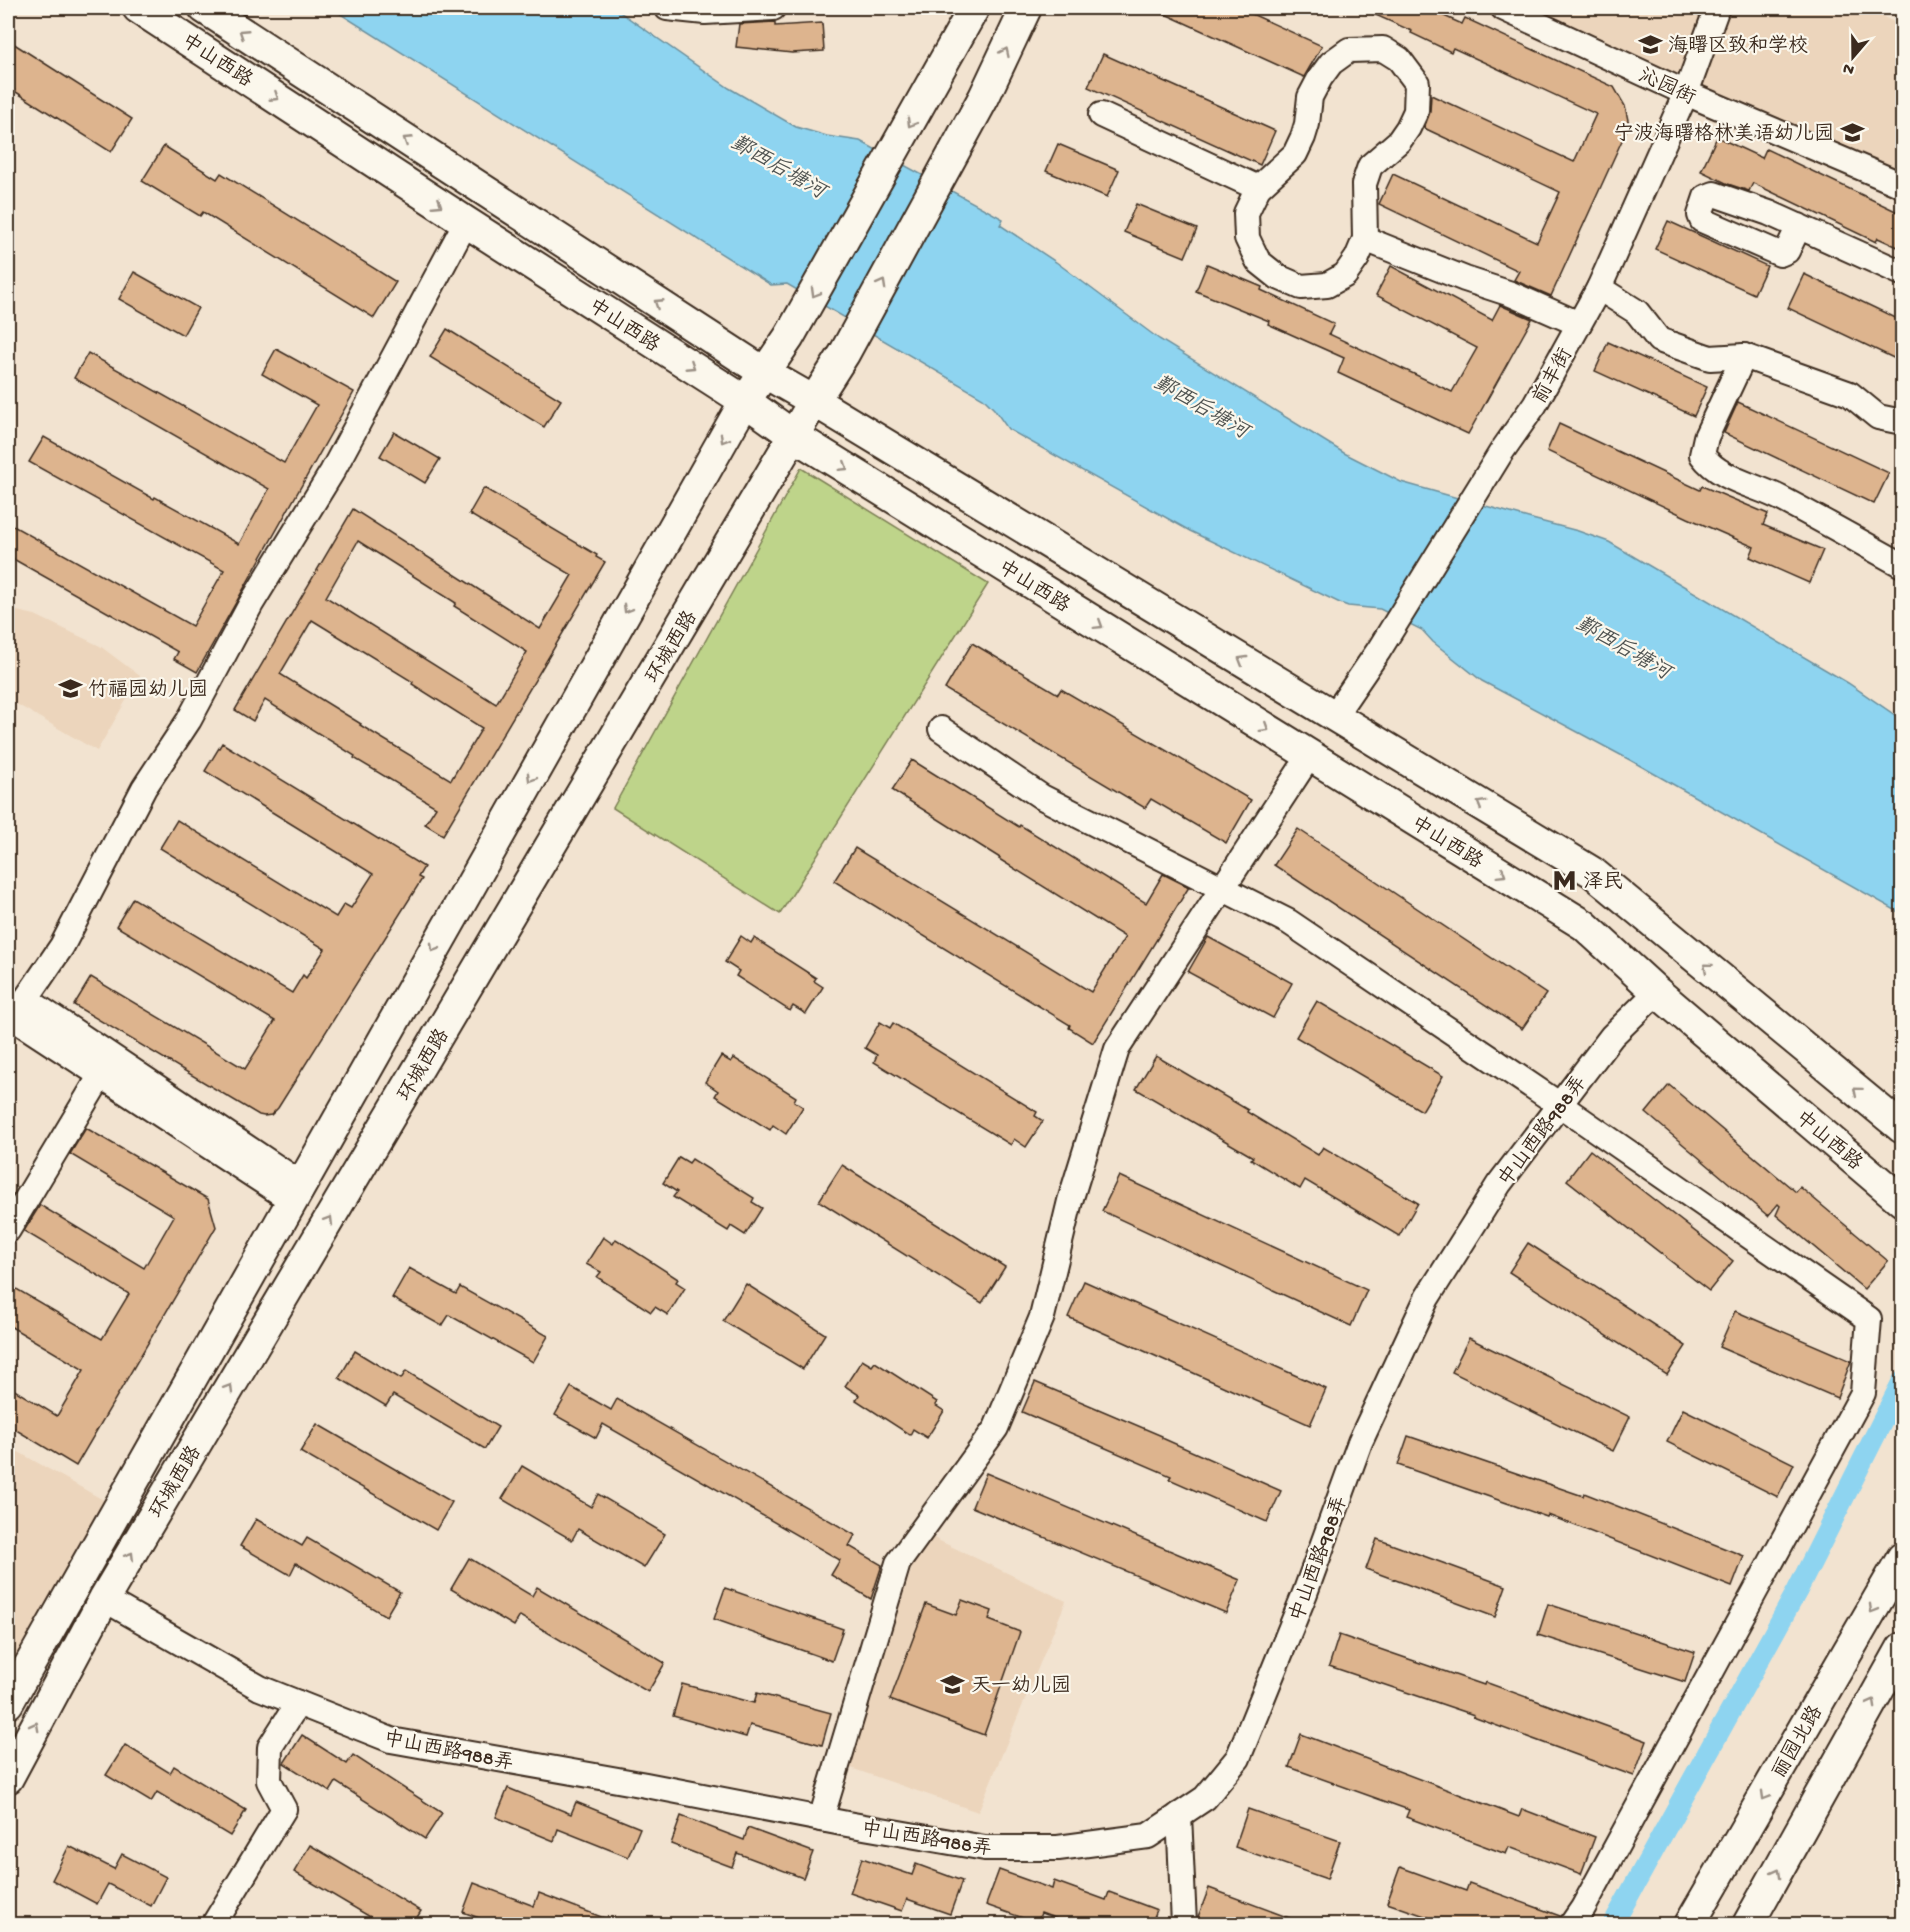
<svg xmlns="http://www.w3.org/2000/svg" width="1910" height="1932" font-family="'Gochi Hand','LXGW WenKai TC',sans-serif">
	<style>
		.built { fill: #ecd5bc }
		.green { fill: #bed48a; stroke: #7c7f54; stroke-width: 1.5 }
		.water { fill: #8ed4f0; stroke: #6d909c; stroke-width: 1.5 }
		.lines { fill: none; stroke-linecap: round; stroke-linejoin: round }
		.canal { stroke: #8ed4f0; stroke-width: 21 }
		.building { fill: #ddb48e; stroke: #3b2a1e; stroke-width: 1.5; fill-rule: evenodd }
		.minor-casing { stroke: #3b2a1e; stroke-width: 28 }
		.major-casing { stroke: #3b2a1e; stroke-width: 34 }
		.minor { stroke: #fbf7ec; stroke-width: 24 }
		.major { stroke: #fbf7ec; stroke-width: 30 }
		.oneway { stroke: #9b9085 }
		.labels { text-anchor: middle; stroke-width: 4.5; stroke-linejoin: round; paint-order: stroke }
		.poi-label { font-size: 20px; fill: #3b2a1e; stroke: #fbf7ec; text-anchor: start }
		.street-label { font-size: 20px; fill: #3b2a1e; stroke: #fbf7ec }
		.water-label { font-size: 21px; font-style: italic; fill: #505452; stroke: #fbf7ec }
	</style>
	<rect width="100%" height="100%" fill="#f2e3d0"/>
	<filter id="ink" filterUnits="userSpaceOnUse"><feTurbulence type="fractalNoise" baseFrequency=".0167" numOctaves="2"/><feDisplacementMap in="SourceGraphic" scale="12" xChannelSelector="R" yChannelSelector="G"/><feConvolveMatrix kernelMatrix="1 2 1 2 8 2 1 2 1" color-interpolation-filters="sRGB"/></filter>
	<g filter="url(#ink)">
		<!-- built -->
		<g class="built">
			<polygon points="1527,8 1709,8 1681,81"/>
			<polygon points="1732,8 1865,8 1902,26 1902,175 1699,90"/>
			<polygon points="8,609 35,615 100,646 140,676 97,751 8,699"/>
			<polygon points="8,1446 105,1501 8,1675"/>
			<polygon points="923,1533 1066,1601 978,1812 848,1767"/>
		</g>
		<!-- green -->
		<polygon class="green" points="801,468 988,584 780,914 613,808"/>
		<!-- water -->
		<polygon class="water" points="331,8 614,8 729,88 796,127 827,136 860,141 1003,219 1000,225 1056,262 1159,339 1344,453 1401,482 1532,519 1578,531 1609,542 1848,683 1902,720 1902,914 1630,760 1482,681 1433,642 1422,630 1380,609 1348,606 1340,603 1190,531 1008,429 994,409 983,398 787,284 771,285"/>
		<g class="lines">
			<!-- canal -->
			<polyline class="canal" points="1613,1924 1797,1591 1902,1382"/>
		</g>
		<!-- building -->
		<g class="building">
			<polygon points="1152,8 1239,8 1322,46 1304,77"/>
			<polygon points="1360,8 1426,8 1462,24 1465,18 1614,87 1625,106 1629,125 1551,296 1514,280 1519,271 1379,204 1393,174 1537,242 1560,192 1424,128 1430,112 1431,95 1574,162 1596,114 1453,48 1451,52 1411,33 1412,31"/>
			<polygon points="775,22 775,26 822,23 824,51 792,53 736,47 739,24"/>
			<polygon points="8,40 132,119 111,152 8,87"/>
			<polygon points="1103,54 1275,131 1260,165 1088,87"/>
			<polygon points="1717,137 1762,158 1766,149 1902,214 1902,249 1878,238 1876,242 1753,183 1749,191 1728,184 1701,171"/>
			<polygon points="1058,144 1119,170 1107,197 1046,171"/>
			<polygon points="164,146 217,179 221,173 396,282 374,318 203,212 200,216 142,181"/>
			<polygon points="1136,204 1197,229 1185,257 1124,232"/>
			<polygon points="1668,221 1767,266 1754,294 1655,249"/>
			<polygon points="1207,264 1262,287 1261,290 1334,324 1329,334 1452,392 1477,348 1376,295 1391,266 1492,320 1500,305 1532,319 1468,434 1338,373 1344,358 1268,324 1269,321 1196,291"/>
			<polygon points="134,272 198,308 183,335 119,299"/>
			<polygon points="1804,274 1902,321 1902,362 1788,308"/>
			<polygon points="447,329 561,400 544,427 430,357"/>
			<polygon points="1608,342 1707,387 1694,416 1595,371"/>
			<polygon points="276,349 354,392 197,672 174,659 178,652 8,556 8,523 192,626 224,570 29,462 44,437 154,499 155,497 239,544 269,489 74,378 88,353 284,463 317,405 262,374"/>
			<polygon points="1738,402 1889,473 1874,504 1724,433"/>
			<polygon points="1559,424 1700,490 1702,486 1768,514 1763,525 1823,550 1809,583 1750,557 1754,547 1688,518 1547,451"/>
			<polygon points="394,432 440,459 425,483 380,456"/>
			<path d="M484,488L597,555L596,557L605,562L443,835L425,824L436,807L354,758L355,756L265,700L253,721L235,710L353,509L540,629L572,575L469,514ZM358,541L456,603L454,606L527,652L496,704L326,597ZM312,620L413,682L412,684L482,728L451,780L360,725L361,724L280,674Z"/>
			<polygon points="972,643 1058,694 1061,689 1251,800 1226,843 1151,799 1145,808 945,689"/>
			<polygon points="222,743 424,867 418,877 422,879 278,1108 271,1115 264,1116 259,1115 74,1005 91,977 245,1069 275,1021 116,926 133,898 292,993 303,975 306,978 325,949 160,848 177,820 336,917 344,904 351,908 373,874 205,771"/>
			<polygon points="912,760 1019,827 1020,825 1146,903 1163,874 1189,887 1093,1043 1069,1028 1070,1025 834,881 855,848 1091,992 1125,937 999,859 1000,858 892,790"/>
			<polygon points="1298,829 1546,994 1522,1029 1274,865"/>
			<polygon points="741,936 751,943 754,938 816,978 814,981 823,987 806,1014 793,1006 790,1011 736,976 739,971 725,962"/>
			<polygon points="1208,937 1292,983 1273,1018 1188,972"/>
			<polygon points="1317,1001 1443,1076 1422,1111 1296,1037"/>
			<polygon points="880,1022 890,1028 893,1023 1037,1112 1035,1116 1043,1121 1026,1147 1014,1139 1011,1145 874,1062 877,1055 865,1048"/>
			<polygon points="721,1056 731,1062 734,1058 796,1097 794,1101 803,1107 786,1134 773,1125 770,1130 715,1096 718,1091 705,1082"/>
			<polygon points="1156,1056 1248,1110 1247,1112 1318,1155 1323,1147 1418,1203 1399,1236 1305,1180 1300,1189 1251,1159 1253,1157 1136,1089"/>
			<polygon points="1669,1085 1796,1192 1800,1187 1888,1261 1864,1289 1776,1215 1780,1206 1778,1204 1768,1216 1646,1113"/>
			<polygon points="86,1128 208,1199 216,1227 76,1466 8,1425 8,1386 57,1416 84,1370 8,1325 8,1284 102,1339 129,1294 24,1231 40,1205 144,1268 174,1216 70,1154"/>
			<polygon points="1590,1150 1733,1261 1709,1291 1567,1180"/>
			<polygon points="679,1157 689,1163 692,1159 754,1198 752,1202 762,1208 745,1235 731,1226 728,1231 673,1197 677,1192 663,1183"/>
			<polygon points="842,1165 1005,1267 982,1303 819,1201"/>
			<polygon points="1119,1176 1367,1290 1351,1326 1102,1211"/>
			<polygon points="603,1237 613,1244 616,1239 678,1279 676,1282 685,1288 668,1315 655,1307 651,1312 597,1277 601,1272 586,1264"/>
			<polygon points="1528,1243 1686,1346 1667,1375 1509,1272"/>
			<polygon points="409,1268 456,1294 460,1287 548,1336 533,1362 449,1315 442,1326 392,1298"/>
			<polygon points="1084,1281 1326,1389 1310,1425 1068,1317"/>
			<polygon points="746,1284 825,1334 803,1369 723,1321"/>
			<polygon points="1735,1311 1851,1361 1837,1398 1719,1347"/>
			<polygon points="1469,1338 1630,1417 1613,1451 1452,1372"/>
			<polygon points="355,1351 401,1379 406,1371 498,1427 485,1449 393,1395 386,1406 339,1378"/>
			<polygon points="862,1360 872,1366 875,1362 937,1402 935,1405 944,1411 927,1438 913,1429 910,1435 856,1400 859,1395 845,1386"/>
			<polygon points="1035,1382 1162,1436 1162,1438 1281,1491 1267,1522 1169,1479 1171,1476 1022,1412"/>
			<polygon points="571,1387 611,1410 617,1399 855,1535 849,1546 882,1565 871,1599 831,1575 840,1560 603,1424 596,1438 555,1415"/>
			<polygon points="1683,1409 1794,1464 1778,1497 1667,1442"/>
			<polygon points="317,1424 452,1502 436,1530 300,1452"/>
			<polygon points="1408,1436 1583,1496 1584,1493 1744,1556 1732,1587 1548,1515 1547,1517 1398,1465"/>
			<polygon points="522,1466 591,1507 598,1494 665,1534 644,1568 578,1529 572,1540 502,1499"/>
			<polygon points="986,1473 1240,1580 1226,1613 972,1507"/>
			<polygon points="256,1519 302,1546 307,1538 400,1592 386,1616 296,1563 290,1575 240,1546"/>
			<polygon points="1377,1539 1506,1586 1495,1617 1366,1569"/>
			<polygon points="469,1558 532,1596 537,1587 665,1663 648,1692 520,1616 514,1626 451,1589"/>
			<polygon points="725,1588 843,1629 832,1661 714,1619"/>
			<polygon points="962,1600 992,1611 989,1620 1020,1632 984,1735 890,1700 926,1604 956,1615"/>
			<polygon points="1548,1604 1695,1652 1685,1682 1538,1635"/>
			<polygon points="1339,1635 1484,1685 1485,1682 1647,1741 1634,1776 1473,1717 1474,1715 1329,1666"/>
			<polygon points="682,1684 754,1703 757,1693 831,1713 822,1745 750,1725 746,1737 673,1716"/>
			<polygon points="1301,1734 1519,1817 1522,1809 1595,1837 1581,1874 1509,1847 1506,1854 1406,1817 1409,1810 1289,1767"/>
			<polygon points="302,1735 347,1764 353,1755 442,1813 425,1839 336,1782 330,1792 284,1763"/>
			<polygon points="125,1745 170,1773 174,1766 246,1810 230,1836 157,1792 151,1802 106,1775"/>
			<polygon points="508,1788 571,1814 576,1802 640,1828 628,1857 558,1829 554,1841 496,1817"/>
			<polygon points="1248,1809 1340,1841 1327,1879 1235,1847"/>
			<polygon points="681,1816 744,1840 748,1828 813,1852 803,1878 737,1853 732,1867 671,1844"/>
			<polygon points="310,1845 421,1911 413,1924 382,1924 294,1872"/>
			<polygon points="69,1846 114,1869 122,1854 166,1877 151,1906 108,1884 97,1904 52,1880"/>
			<polygon points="862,1858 912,1875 916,1864 962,1881 950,1914 907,1899 902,1911 850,1893"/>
			<polygon points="1400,1867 1466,1891 1469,1883 1560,1916 1558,1924 1448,1924 1387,1903"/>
			<polygon points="999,1870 1052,1889 1054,1881 1106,1900 1109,1892 1157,1910 1151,1924 1071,1924 1041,1913 1037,1923 986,1905"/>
			<polygon points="474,1883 534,1906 539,1893 617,1923 617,1924 495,1924 463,1912"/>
			<polygon points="1209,1888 1303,1923 1302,1924 1198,1924 1198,1917"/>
		</g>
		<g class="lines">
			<defs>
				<g id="minor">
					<polyline points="667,8 705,12 773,8"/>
					<polyline points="1503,8 1686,93 1902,185"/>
					<polygon points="1383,49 1399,59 1417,83 1416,111 1408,128 1399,141 1370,166 1364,184 1365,239 1357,258 1345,275 1327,285 1301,287 1278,277 1258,261 1247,238 1246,213 1258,188 1295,154 1303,137 1307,124 1310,97 1320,78 1331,63 1349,50"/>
					<polyline points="1101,115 1258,188"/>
					<polyline points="1799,226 1787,251 1780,254 1702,220 1700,215 1706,197 1714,194 1769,213 1902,273"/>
					<polyline points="1365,239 1465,279 1511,294 1579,324"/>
					<polyline points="1599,288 1637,312 1659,340 1710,358 1744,356 1850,394 1878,417 1902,422"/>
					<path d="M1744,356L1706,437L1702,455C1720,480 1756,485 1782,499C1822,520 1862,543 1902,565"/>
					<polyline points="1334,716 1379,650 1502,451 1535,404 1599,288 1686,93 1717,8"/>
					<polyline points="941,729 1042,797 1289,922 1560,1105 1869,1319 1863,1393 1583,1908 1572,1924"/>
					<polyline points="26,999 300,1183"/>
					<polyline points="13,1018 291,1200"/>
					<polyline points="8,1019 13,1018 62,946 144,788 189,720 251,604 332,472 466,222"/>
					<polyline points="8,1230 101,1075"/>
					<polyline points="104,1599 260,1688 391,1740 646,1785 847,1824 985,1848 1058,1848 1148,1836 1205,1798 1238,1758 1305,1593 1360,1442 1427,1298 1499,1184 1612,1036 1657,992"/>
					<polyline points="1179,1815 1184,1924"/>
					<polyline points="821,1819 898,1563 996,1428 1042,1317 1070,1201 1117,1049 1310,755"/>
					<polyline points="214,1924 284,1809 269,1781 270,1747 298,1703"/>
				</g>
				<g id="major">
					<polyline points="138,8 466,222 745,401 794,436 1584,925 1657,992 1902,1201"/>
					<polyline points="204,8 765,373 814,401 1592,872 1902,1128"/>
					<polyline points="8,1703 745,401 789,337 974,8"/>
					<polyline points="8,1778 104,1599 814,401 844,354 984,97 1026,8"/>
					<polyline points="1690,1924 1902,1558"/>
					<polyline points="1748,1924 1902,1648"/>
				</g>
			</defs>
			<!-- minor casing -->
			<use href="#minor" class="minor-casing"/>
			<!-- major casing -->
			<use href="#major" class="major-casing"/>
			<!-- minor -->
			<use href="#minor" class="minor"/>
			<!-- major -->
			<use href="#major" class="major"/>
		</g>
		<!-- one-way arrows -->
		<defs><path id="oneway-chevron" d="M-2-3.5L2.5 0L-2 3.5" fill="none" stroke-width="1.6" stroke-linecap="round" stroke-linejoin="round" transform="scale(1.5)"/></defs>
		<g class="oneway">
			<use href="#oneway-chevron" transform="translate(243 33) rotate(-147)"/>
			<use href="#oneway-chevron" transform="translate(1005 52) rotate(-65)"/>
			<use href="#oneway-chevron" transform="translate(275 97) rotate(33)"/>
			<use href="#oneway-chevron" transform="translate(911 123) rotate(120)"/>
			<use href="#oneway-chevron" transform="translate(407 140) rotate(-147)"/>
			<use href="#oneway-chevron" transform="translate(438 204) rotate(33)"/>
			<use href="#oneway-chevron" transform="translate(882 284) rotate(-61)"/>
			<use href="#oneway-chevron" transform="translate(815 293) rotate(120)"/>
			<use href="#oneway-chevron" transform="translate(658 303) rotate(-147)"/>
			<use href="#oneway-chevron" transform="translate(691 366) rotate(33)"/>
			<use href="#oneway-chevron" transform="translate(724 439) rotate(120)"/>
			<use href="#oneway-chevron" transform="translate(844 467) rotate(32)"/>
			<use href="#oneway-chevron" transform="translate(627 609) rotate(120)"/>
			<use href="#oneway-chevron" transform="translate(1099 625) rotate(32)"/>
			<use href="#oneway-chevron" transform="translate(1242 660) rotate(-149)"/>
			<use href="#oneway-chevron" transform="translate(1265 728) rotate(32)"/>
			<use href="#oneway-chevron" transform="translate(531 778) rotate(120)"/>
			<use href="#oneway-chevron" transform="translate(1481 804) rotate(-149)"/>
			<use href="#oneway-chevron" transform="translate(1502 874) rotate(32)"/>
			<use href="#oneway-chevron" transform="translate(434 948) rotate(120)"/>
			<use href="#oneway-chevron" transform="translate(1707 967) rotate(-140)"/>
			<use href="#oneway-chevron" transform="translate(1857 1091) rotate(-140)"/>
			<use href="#oneway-chevron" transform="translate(329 1220) rotate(-59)"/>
			<use href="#oneway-chevron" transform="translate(229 1388) rotate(-59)"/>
			<use href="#oneway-chevron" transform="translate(130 1556) rotate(-59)"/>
			<use href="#oneway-chevron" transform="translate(1873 1609) rotate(120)"/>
			<use href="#oneway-chevron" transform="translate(1872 1703) rotate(-61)"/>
			<use href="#oneway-chevron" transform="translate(35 1726) rotate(-62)"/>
			<use href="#oneway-chevron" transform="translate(1765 1796) rotate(120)"/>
			<use href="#oneway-chevron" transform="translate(1777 1873) rotate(-61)"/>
		</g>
	</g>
	<!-- icons -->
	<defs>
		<symbol id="school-bare" viewBox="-9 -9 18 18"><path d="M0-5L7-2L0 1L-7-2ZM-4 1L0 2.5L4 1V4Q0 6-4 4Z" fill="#3b2a1e" stroke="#fbf7ec" stroke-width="2.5" paint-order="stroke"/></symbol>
		<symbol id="metro-bare" viewBox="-9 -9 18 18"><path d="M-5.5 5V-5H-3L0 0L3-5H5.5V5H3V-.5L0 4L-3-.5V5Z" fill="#3b2a1e" stroke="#fbf7ec" stroke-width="2.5" paint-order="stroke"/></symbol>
	</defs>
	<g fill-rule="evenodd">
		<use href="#school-bare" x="1634" y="28" width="33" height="33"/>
		<use href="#school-bare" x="1836" y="116" width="33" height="33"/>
		<use href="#school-bare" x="54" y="672" width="33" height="33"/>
		<use href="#metro-bare" x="1548" y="864" width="33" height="33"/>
		<use href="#school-bare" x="936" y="1668" width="33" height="33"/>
	</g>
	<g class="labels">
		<!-- poi labels -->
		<g class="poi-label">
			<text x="1668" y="51">海曙区致和学校</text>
			<text x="1834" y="139" text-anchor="end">宁波海曙格林美语幼儿园</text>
			<text x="88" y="695">竹福园幼儿园</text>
			<text x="1583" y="887">泽民</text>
			<text x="971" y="1691">天一幼儿园</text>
		</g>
		<!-- street labels -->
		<g class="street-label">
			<text transform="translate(218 59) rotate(33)" y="7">中山西路</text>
			<text transform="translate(1668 85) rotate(25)" y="7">沁园街</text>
			<text transform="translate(625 324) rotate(33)" y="7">中山西路</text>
			<text transform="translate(1551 375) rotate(-61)" y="7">前丰街</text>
			<text transform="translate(1035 585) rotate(32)" y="7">中山西路</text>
			<text transform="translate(670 646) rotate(-59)" y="7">环城西路</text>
			<text transform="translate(1448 841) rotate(32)" y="7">中山西路</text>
			<text transform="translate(422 1064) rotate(-59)" y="7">环城西路</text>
			<text transform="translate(1541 1130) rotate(-53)" y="7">中山西路988弄</text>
			<text transform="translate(1830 1139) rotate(40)" y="7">中山西路</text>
			<text transform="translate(174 1481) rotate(-59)" y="7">环城西路</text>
			<text transform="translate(1317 1558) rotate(-70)" y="7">中山西路988弄</text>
			<text transform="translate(1796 1741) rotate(-60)" y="7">丽园北路</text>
			<text transform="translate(449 1749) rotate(11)" y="7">中山西路988弄</text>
			<text transform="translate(927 1837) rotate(9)" y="7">中山西路988弄</text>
		</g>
		<!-- water labels -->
		<g class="water-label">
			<text transform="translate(779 166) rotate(30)" y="7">鄞西后塘河</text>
			<text transform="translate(1202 406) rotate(30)" y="7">鄞西后塘河</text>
			<text transform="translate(1624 647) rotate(30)" y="7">鄞西后塘河</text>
		</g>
	</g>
	<!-- margin -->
	<rect width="1910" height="1932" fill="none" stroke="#fbf7ec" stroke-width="30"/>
	<rect x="15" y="15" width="1880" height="1902" fill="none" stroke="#3b2a1e" stroke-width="2" filter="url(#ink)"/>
	<!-- north arrow -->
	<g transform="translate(1853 57) rotate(200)" stroke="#fbf7ec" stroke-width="4.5" paint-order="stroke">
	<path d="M0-4.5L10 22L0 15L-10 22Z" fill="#3b2a1e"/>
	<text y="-9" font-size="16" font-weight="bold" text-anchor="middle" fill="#3b2a1e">N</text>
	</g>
</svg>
